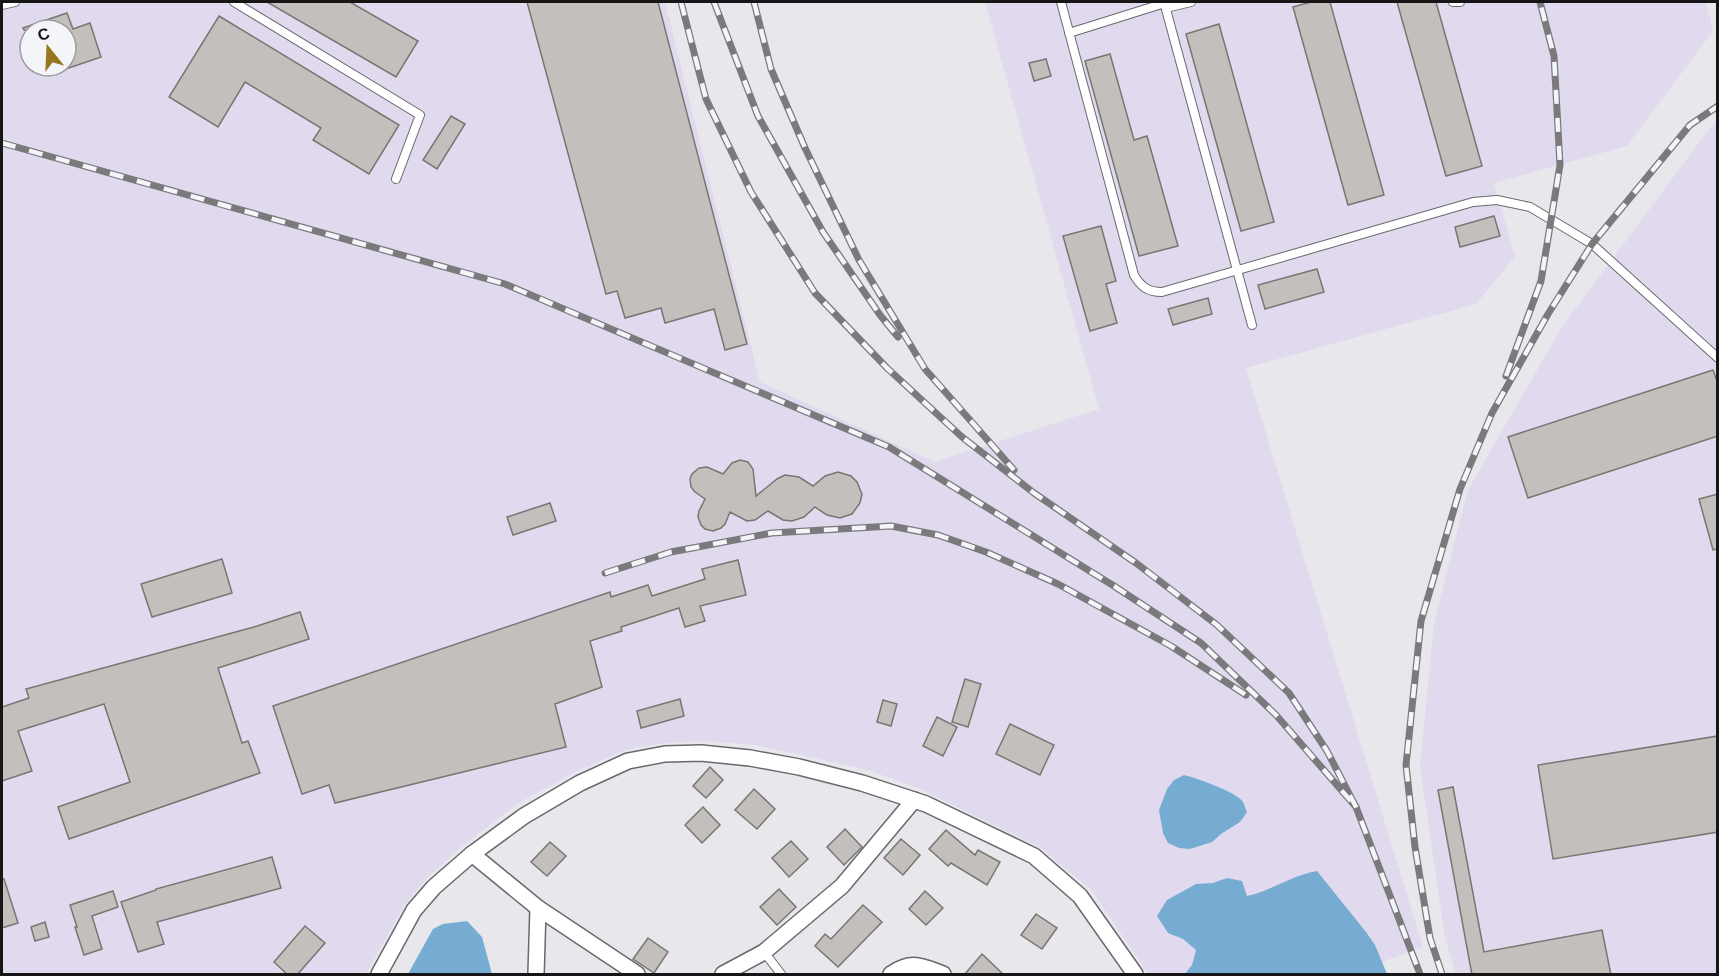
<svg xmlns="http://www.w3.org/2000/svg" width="1719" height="976" font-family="'Work Sans',sans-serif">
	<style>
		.industrial { fill: #e1daef; fill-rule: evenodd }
		.water { fill: #76acd2 }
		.building { fill: #c3bfbc; stroke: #797572; stroke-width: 1.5 }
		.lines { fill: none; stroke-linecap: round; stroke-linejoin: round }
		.lane-casing { stroke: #68696d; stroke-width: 10 }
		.street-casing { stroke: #68696d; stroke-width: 18 }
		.lane { stroke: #fff; stroke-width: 8 }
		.street { stroke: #fff; stroke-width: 15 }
		.rail-casing { stroke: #7a7a7d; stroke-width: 7 }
		.rail { stroke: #f4f5f9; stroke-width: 4.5; stroke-dasharray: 14; stroke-linecap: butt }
	</style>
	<rect width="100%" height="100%" fill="#e7e7ec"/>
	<!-- industrial -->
	<g class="industrial">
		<path d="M2,2H665L760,382L935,462L1099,409L985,2H1706L1713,31L1627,146L1494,183L1515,257L1476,304L1246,368L1423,947L1349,974H1148L1092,891L1041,848L920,789L868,770L755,745L705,741L664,743L625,750L575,772L517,804L465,844L428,877L405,904L366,974H2ZM30,30H66V66H30Z"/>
		<polygon points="1717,123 1717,974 1456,974 1445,938 1420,767 1434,623 1468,490 1563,325 1710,128"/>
	</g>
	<!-- water -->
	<g class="water">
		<path d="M1184,775C1196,778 1237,792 1243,802C1245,805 1245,809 1247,812L1240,822L1221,834L1212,842L1190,849L1179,848L1168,843L1163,833L1159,810L1167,789L1174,780Z"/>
		<path d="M1317,871L1366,932L1375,945L1387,974H1185L1192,965L1196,950L1183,939L1168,933L1157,916L1167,900L1196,884L1213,883L1227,878L1242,881L1247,896C1271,891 1292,875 1317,871Z"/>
		<polygon points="467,921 482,937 492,974 408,974 433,929 443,924"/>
	</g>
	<!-- building -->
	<g class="building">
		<polygon points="267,2 350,2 418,41 396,77"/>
		<polygon points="527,2 658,2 747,344 725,350 714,309 665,323 661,308 625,318 617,291 606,294"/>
		<polygon points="1311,2 1330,2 1384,195 1348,205 1293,7"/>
		<polygon points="1397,2 1436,2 1482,166 1446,176"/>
		<polygon points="67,13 73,29 90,23 101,57 66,69 66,31 70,30 24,30 23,28"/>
		<polygon points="219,16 399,125 369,174 313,140 321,128 245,82 218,127 169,97"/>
		<polygon points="1219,24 1274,222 1241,231 1186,34"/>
		<polygon points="1110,54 1134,140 1147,136 1178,246 1139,256 1085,61"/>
		<polygon points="1046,59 1051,76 1034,81 1029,63"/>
		<polygon points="451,116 465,124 437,169 423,160"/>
		<polygon points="1494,216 1500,236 1460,247 1455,227"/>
		<polygon points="1101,226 1116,281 1106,284 1117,323 1090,331 1063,236"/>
		<polygon points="1317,269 1324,292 1265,309 1258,285"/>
		<polygon points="1208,298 1212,314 1173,325 1168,309"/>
		<polygon points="1713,370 1718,384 1718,436 1528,498 1508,437"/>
		<polygon points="740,460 748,462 753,469 756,496 777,479 785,475 799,477 813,486 825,476 838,472 851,476 857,482 862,494 860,503 852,514 840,518 827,515 815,507 804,517 792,521 783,520 768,511 755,520 747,521 730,512 725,524 721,528 713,531 705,529 701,525 698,517 699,511 705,499 695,492 691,487 690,479 692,474 699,468 707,467 723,474 732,463"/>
		<polygon points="1718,494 1718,549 1713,550 1699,499"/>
		<polygon points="550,503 556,521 513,535 507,517"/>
		<polygon points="222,559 232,593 152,617 141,584"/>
		<polygon points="738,560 746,595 700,606 705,621 685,627 679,608 621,627 622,631 590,641 602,687 555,704 566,747 335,803 329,785 302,794 273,706 610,592 611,597 648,585 652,596 705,579 702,569"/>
		<polygon points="300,612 309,639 218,668 242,743 248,741 260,773 69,839 58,807 130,782 104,704 18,731 32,771 2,781 2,707 29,698 26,689 254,627"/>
		<polygon points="965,679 981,684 968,727 952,722"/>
		<polygon points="680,699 684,716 641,728 637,711"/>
		<polygon points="883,700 897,704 891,726 877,722"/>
		<polygon points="937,717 957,727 943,756 923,746"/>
		<polygon points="1010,724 1054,745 1040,775 996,754"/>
		<polygon points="1718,736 1718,832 1553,859 1538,765"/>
		<polygon points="710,767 723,780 706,798 693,786"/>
		<polygon points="1453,787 1484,952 1602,930 1611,975 1472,975 1438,790"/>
		<polygon points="754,789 775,809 757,829 735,810"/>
		<polygon points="703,807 720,825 702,843 685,825"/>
		<polygon points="845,829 862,847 844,865 827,847"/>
		<polygon points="946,830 975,855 978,850 1000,862 987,885 951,863 948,866 929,849"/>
		<polygon points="901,839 920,855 903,875 884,858"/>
		<polygon points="791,841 808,859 789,877 772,858"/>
		<polygon points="550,842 566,856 547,876 531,862"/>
		<polygon points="272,857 281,888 157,922 164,944 138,952 121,902 156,890 156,889"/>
		<polygon points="2,879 4,879 18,923 2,928"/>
		<polygon points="779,889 796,907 777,925 760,907"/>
		<polygon points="113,891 118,907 92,916 102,949 84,955 75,927 77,927 70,905"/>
		<polygon points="925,891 943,908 926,925 909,909"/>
		<polygon points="863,905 882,922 838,967 815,946 825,934 831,939"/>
		<polygon points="1036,914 1057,928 1042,949 1021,935"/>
		<polygon points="45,922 49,937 35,941 31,927"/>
		<polygon points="305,926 325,943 297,975 288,975 274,962"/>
		<polygon points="648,938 668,952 654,973 633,959"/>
		<polygon points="982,954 1004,975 964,975"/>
	</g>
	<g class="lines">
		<defs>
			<g id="lane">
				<polyline points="234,2 420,115 396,179"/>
				<path d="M1061,2L1134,275C1141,287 1148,292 1162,292L1473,202L1497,200L1530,207L1592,244L1718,358"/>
				<polyline points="1164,2 1252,325"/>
				<polyline points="1453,2 1460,2"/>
				<polyline points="2,5 15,2"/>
				<polyline points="1166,8 1191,2"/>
				<polyline points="1069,33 1165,3"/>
				<polyline points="764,952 781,974"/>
			</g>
			<g id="street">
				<polyline points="472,854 538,908 637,974"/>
				<polyline points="379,974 414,910 434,887 472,854 524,816 580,783 628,761 665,754 701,753 750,758 799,767 862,783 926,804 1034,856 1080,896 1135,974"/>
				<polyline points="536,974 538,908"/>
				<polyline points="723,974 764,952 842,886 914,800"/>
				<path d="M891,974C912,960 921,966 943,974"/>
			</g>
		</defs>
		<!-- lane casing -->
		<use href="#lane" class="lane-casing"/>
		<!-- street casing -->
		<use href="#street" class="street-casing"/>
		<!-- lane -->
		<use href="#lane" class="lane"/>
		<!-- street -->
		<use href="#street" class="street"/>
		<defs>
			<g id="rail">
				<polyline points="681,2 706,99 751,192 815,293 887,368 962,437 1034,493 1136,563 1217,625 1289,693 1327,751 1356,807 1420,974"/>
				<polyline points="714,2 758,116 823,232 880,315 898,337"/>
				<polyline points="754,2 771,69 805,148 859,260 925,369 1014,470"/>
				<polyline points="2,143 505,284 889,447 1114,586 1201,643 1276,715 1356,807"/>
				<polyline points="1506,376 1541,281 1560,165 1554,56 1540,2"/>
				<polyline points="605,573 671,552 772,533 891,526 938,535 986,552 1058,584 1171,646 1246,695"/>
				<polyline points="1442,974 1430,938 1415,847 1406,765 1421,621 1460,489 1492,413 1548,314 1592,244 1690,125 1718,106"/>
			</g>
		</defs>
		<!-- rail casing -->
		<use href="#rail" class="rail-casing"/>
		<!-- rail -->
		<use href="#rail" class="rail"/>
	</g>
	<!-- border -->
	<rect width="1719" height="976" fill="none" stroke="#161617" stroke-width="6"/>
	<!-- north arrow -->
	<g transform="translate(48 48) rotate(342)"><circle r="28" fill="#f4f5f9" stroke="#9b9c9f" stroke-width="1.5"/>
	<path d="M0-4.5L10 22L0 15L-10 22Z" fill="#96771f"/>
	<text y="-9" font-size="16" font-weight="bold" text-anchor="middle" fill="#161617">С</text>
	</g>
</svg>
